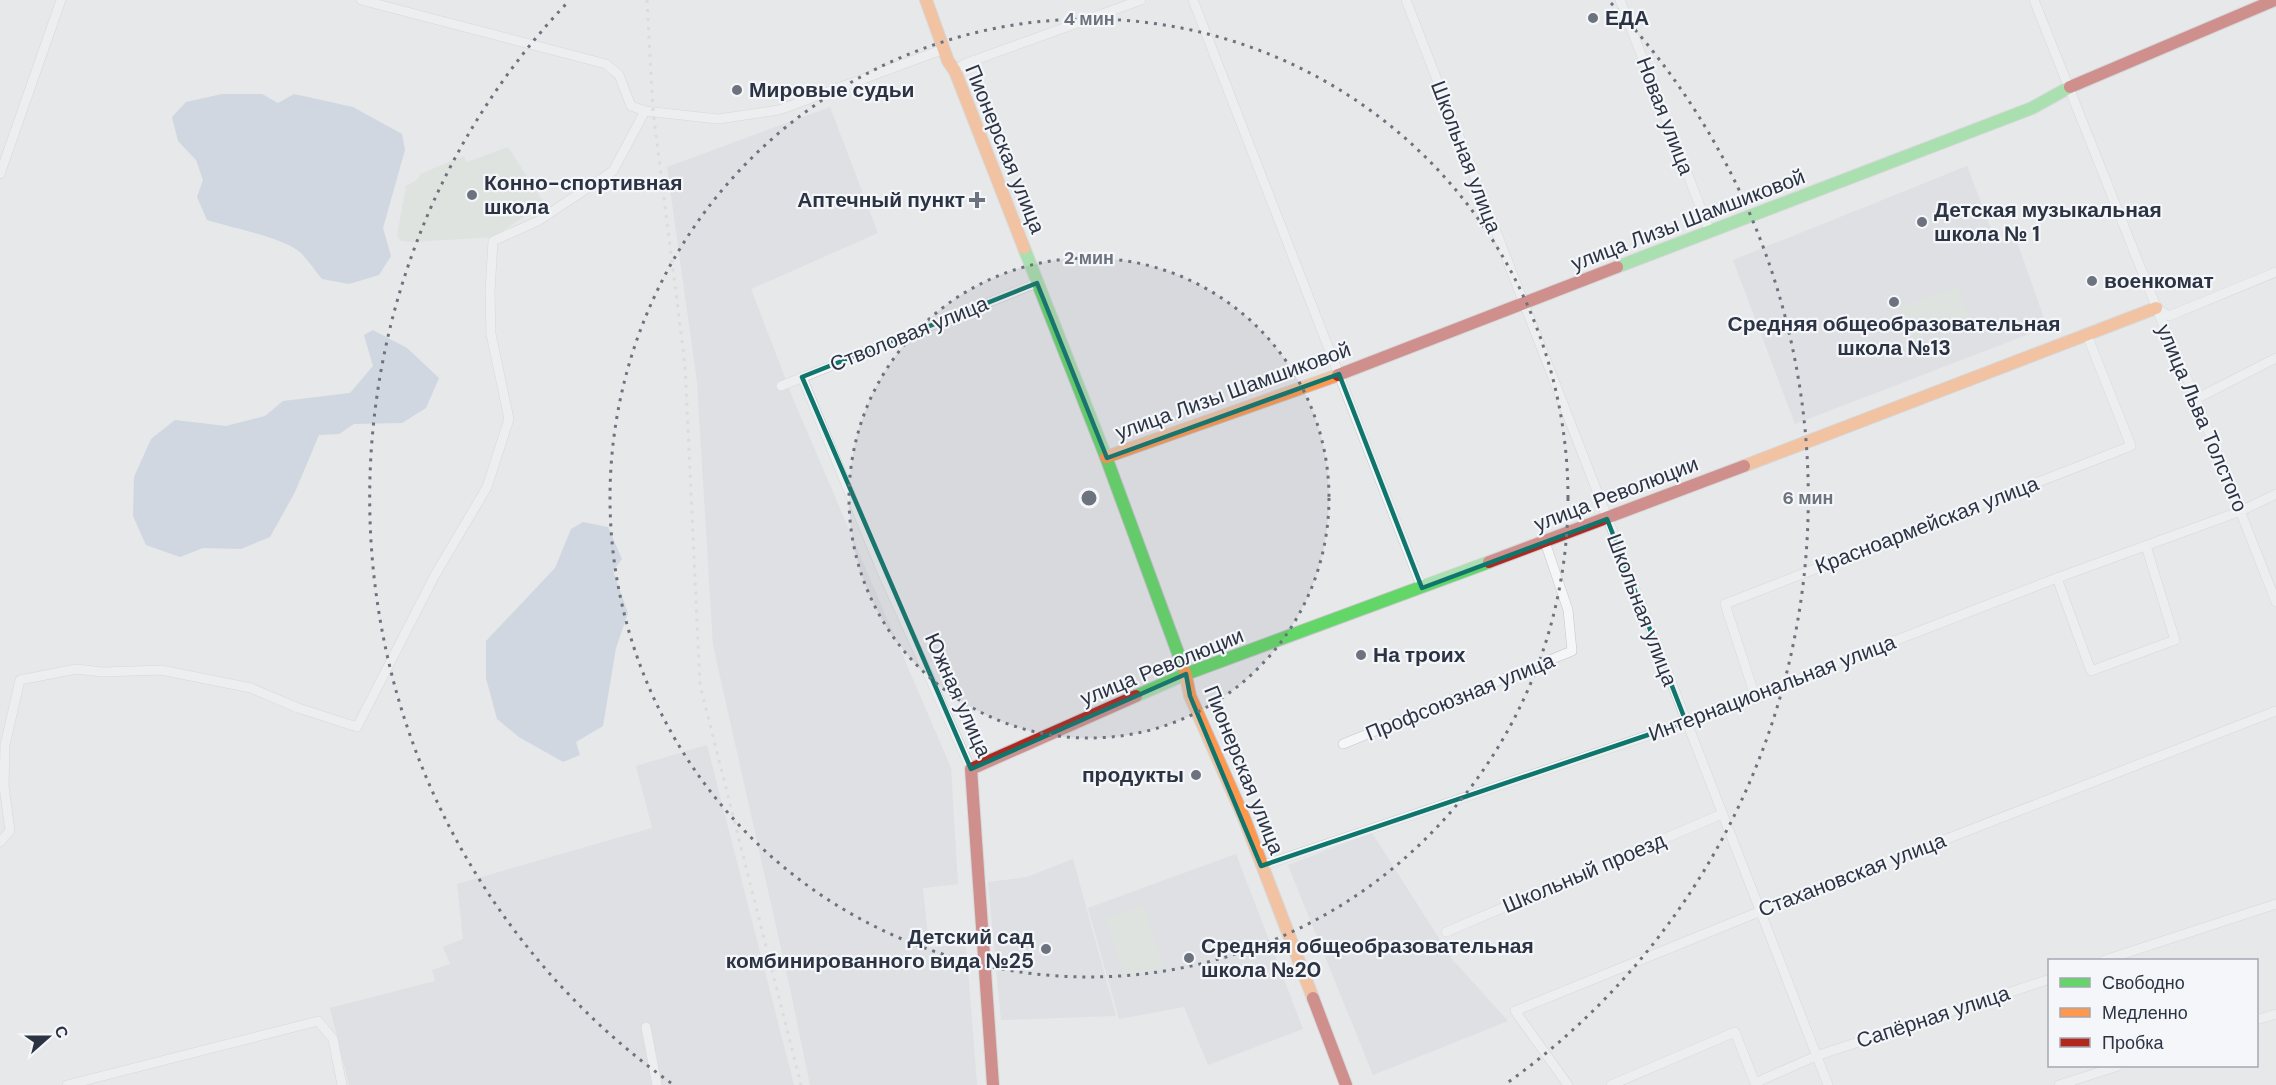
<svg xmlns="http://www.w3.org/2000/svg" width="2276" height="1085" font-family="'DM Sans',sans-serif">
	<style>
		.built { fill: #d4d7dd }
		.green { fill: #d6ded6 }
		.water { fill: #b5c4d4 }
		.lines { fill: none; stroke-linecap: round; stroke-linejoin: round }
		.street-casing { stroke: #c4c6c8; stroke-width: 10 }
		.fast-casing { stroke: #c4c6c8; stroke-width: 14 }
		.slow-casing { stroke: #c4c6c8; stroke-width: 14 }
		.jam-casing { stroke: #c4c6c8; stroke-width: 14 }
		.street { stroke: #f5f6f7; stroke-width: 9 }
		.fast { stroke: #63d668; stroke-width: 12 }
		.slow { stroke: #ff974d; stroke-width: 12 }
		.jam { stroke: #b3261e; stroke-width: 12 }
		.rail { stroke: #cecfd2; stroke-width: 3; stroke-dasharray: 3 6; stroke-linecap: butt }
		.marked { fill: none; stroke: #0f766e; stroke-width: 4.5; stroke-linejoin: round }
		.ring { fill: none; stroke: #6d737e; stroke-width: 3; stroke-dasharray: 3 6 }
		.poi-dot { fill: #6d737e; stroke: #f4f6f9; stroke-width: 2 }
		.labels { text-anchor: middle; stroke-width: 4.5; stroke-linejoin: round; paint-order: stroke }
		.poi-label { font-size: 21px; font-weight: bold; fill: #2c3444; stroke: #f4f6f9; text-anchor: start }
		.street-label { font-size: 21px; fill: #2c3444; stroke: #f4f6f9 }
		.centre { fill: #6d737e; stroke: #f4f6f9; stroke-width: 3 }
		.ring-label { font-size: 18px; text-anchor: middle; font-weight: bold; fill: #6d737e; stroke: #f4f6f9; stroke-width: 4.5; stroke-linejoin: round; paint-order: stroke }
	</style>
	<rect width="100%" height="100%" fill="#e6e8ea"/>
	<!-- built -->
	<g class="built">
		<polygon points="830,107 878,233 751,289 794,401 951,768 958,884 923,888 929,947 966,945 977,1085 810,1085 791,993 713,645 697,382 667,167"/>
		<polygon points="1967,166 1997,244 2015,236 2047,327 1795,424 1733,260"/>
		<polygon points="707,745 794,1085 349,1085 330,1008 435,981 432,970 450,964 443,947 463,939 457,884 652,828 636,766"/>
		<polygon points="1372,833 1452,959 1508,1021 1373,1075 1288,865"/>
		<polygon points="1236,854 1303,1029 1208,1065 1184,1007 1119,1019 1088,908"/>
		<polygon points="1073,859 1116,1016 1001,1020 988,882 1027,877"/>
	</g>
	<!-- green -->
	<g class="green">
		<polygon points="508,147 544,203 494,237 413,242 401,241 397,236 406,186 418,179 420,174 464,156 467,162"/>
		<polygon points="1958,287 1970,319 1911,340 1899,308"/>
		<polygon points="1144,905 1164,966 1125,979 1105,917"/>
	</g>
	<!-- water -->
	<g class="water">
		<path d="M222,94H262L278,103L294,94L353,107L402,134L405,150L383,228L391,256L379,275L349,284L322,279C315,271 309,261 301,253C283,237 232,228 207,220L197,197L203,180L196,160L178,141L172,117L186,102Z"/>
		<polygon points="373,330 407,348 439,378 426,408 402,423 354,424 339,434 319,435 295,492 270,537 241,549 203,548 180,557 146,545 133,516 134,477 151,439 175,420 226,426 265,416 283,401 350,393 373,366 364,335"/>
		<polygon points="583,522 608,527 622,559 613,571 628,613 616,648 603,726 576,742 580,755 563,762 519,737 497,719 486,678 486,641 555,568 571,529"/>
	</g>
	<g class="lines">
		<defs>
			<g id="street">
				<polyline points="361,0 606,64 619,75 631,106 645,111 718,119 779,110 944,49"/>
				<polyline points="1193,0 1422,588"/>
				<polyline points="1406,0 1828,1085"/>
				<polyline points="1620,0 1710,232"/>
				<polyline points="2034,0 2165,329 2196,399 2276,602"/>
				<polyline points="955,71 964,64 1141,0"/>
				<polyline points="0,174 61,0"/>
				<polyline points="2156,308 2169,316 2276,272"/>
				<polyline points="802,377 882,572 971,769"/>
				<polyline points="781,386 1037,283"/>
				<polyline points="2196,399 2276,358"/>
				<polyline points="2057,578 2091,671 2175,640 2146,546"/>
				<polyline points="1756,699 1725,604 2131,446 2087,335"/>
				<polyline points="1343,744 1572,651 1568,610 1545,542"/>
				<polyline points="0,842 10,831 4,786 5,745 20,680 76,669 103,672 161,670 251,688 298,708 357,727 435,575 487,487 509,419 491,334 490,292 493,241 538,221 613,171 645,111"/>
				<polyline points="1261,866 1756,699 1814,672 2057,578 2241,511 2276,494"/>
				<polyline points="1446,932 1722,814"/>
				<polyline points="2105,960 2276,904"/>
				<polyline points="2256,1020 2276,1014"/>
				<polyline points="646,1027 657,1085"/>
				<polyline points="67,1085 318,1021 333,1039 342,1085"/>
				<polyline points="1568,1085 1515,1011 1761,911 2276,711"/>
				<polyline points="1611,1085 1735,1032 1755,1083 1816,1056 2050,979"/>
				<polyline points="2059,1085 2118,1066"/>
			</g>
			<g id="fast">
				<polyline points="1024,248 1106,457 1185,672"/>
				<polyline points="1617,267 2032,108 2070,87"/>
				<polyline points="1136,696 1186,674 1489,562"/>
			</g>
			<g id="slow">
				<polyline points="926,0 948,61 955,71 1024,248"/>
				<polyline points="1106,457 1338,375"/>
				<polyline points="1744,466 2156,308"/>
				<polyline points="1185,672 1190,696 1244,818 1313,998"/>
			</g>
			<g id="jam">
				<polyline points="2070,87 2275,0"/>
				<polyline points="1338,375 1617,267"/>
				<polyline points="1489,562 1744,466"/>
				<polyline points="1313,998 1346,1085"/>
				<polyline points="993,1085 971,769 1136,696"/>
			</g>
		</defs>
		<!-- street casing -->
		<use href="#street" class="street-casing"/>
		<!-- fast casing -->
		<use href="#fast" class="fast-casing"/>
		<!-- slow casing -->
		<use href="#slow" class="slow-casing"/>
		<!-- jam casing -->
		<use href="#jam" class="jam-casing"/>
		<!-- street -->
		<use href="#street" class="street"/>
		<!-- fast -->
		<use href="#fast" class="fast"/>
		<!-- slow -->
		<use href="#slow" class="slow"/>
		<!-- jam -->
		<use href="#jam" class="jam"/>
		<!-- rail -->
		<polyline class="rail" points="647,0 653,111 685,365 700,685 801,1085"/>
	</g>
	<!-- marked area -->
	<path d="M0 0H2276V1085H0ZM1037,283L1107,458L1339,374L1422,588L1607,519L1686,722L1261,866L1190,696L1186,674L971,769L802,377Z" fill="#e6e8ea" fill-opacity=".55" fill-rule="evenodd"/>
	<path class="marked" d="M1037,283L1107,458L1339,374L1422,588L1607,519L1686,722L1261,866L1190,696L1186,674L971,769L802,377Z"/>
	<!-- distance rings -->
	<circle cx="1089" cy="498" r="240" fill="#6d737e" fill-opacity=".12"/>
	<g class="ring">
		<circle cx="1089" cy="498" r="240"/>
		<circle cx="1089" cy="498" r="479"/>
		<path d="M671 1083A719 719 0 0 1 567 3M1611 3A719 719 0 0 1 1507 1083"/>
	</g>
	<!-- markers -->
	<g class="poi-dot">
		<circle cx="1593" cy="18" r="6"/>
		<circle cx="737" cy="90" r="6"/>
		<circle cx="472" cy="195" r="6"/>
		<path d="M974 191h6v6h6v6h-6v6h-6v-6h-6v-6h6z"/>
		<circle cx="1922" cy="222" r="6"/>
		<circle cx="2092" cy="281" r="6"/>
		<circle cx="1894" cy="302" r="6"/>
		<circle cx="1361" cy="655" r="6"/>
		<circle cx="1196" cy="775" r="6"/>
		<circle cx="1046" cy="949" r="6"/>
		<circle cx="1189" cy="958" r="6"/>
	</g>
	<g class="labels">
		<!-- poi labels -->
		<g class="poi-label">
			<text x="1605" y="25">ЕДА</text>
			<text x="749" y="97">Мировые судьи</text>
			<text x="484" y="190">Конно-спортивная<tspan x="484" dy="24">школа</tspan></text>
			<text x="965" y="207" text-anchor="end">Аптечный пункт</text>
			<text x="1934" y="217">Детская музыкальная<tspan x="1934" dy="24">школа № 1</tspan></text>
			<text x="2104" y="288">военкомат</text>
			<text x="1894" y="331" text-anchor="middle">Средняя общеобразовательная<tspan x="1894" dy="24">школа №13</tspan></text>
			<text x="1373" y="662">На троих</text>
			<text x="1184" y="782" text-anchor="end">продукты</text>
			<text x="1034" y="944" text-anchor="end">Детский сад<tspan x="1034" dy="24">комбинированного вида №25</tspan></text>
			<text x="1201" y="953">Средняя общеобразовательная<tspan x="1201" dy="24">школа №20</tspan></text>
		</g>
		<!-- street labels -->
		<g class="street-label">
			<text transform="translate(1665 116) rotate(69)" y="7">Новая улица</text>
			<text transform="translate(1005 149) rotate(68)" y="7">Пионерская улица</text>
			<text transform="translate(1466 157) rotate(69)" y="7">Школьная улица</text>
			<text transform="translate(1688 220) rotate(-21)" y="7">улица Лизы Шамшиковой</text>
			<text transform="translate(909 334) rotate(-22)" y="7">Стволовая улица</text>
			<text transform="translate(1233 391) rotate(-20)" y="7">улица Лизы Шамшиковой</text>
			<text transform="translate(2202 418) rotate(67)" y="7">улица Льва Толстого</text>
			<text transform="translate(1616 494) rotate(-21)" y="7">улица Революции</text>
			<text transform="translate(1927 525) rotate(-21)" y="7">Красноармейская улица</text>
			<text transform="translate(1642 610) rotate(69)" y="7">Школьная улица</text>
			<text transform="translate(1162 667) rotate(-22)" y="7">улица Революции</text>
			<text transform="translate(1772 688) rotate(-21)" y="7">Интернациональная улица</text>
			<text transform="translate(958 695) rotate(66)" y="7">Южная улица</text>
			<text transform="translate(1460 697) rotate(-22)" y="7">Профсоюзная улица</text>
			<text transform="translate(1244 770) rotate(68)" y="7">Пионерская улица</text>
			<text transform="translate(1584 873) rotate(-23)" y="7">Школьный проезд</text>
			<text transform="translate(1852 875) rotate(-21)" y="7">Стахановская улица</text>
			<text transform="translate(1933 1017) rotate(-18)" y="7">Сапёрная улица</text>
		</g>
	</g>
	<circle cx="1089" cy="498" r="9" class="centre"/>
	<g class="ring-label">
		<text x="1089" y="25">4 мин</text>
		<text x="1089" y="264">2 мин</text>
		<text x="1808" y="504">6 мин</text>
	</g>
	<!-- legend -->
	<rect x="2048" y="959" width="210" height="108" fill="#f4f6f9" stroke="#a4a8b1" stroke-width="1.5"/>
	<rect x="2060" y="978" width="30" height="9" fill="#63d668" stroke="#a4a8b1" stroke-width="1.5"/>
	<text x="2102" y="989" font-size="18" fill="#2c3444">Свободно</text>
	<rect x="2060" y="1008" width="30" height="9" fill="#ff974d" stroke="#a4a8b1" stroke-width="1.5"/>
	<text x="2102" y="1019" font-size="18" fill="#2c3444">Медленно</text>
	<rect x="2060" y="1038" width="30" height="9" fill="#b3261e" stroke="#a4a8b1" stroke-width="1.5"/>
	<text x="2102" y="1049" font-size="18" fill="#2c3444">Пробка</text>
	<!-- north arrow -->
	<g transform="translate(48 1037) rotate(69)" stroke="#f4f6f9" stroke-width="4.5" paint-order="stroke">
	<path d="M0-4.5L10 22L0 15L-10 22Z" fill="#2c3444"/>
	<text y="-9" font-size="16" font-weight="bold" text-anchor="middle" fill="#2c3444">С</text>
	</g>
</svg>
